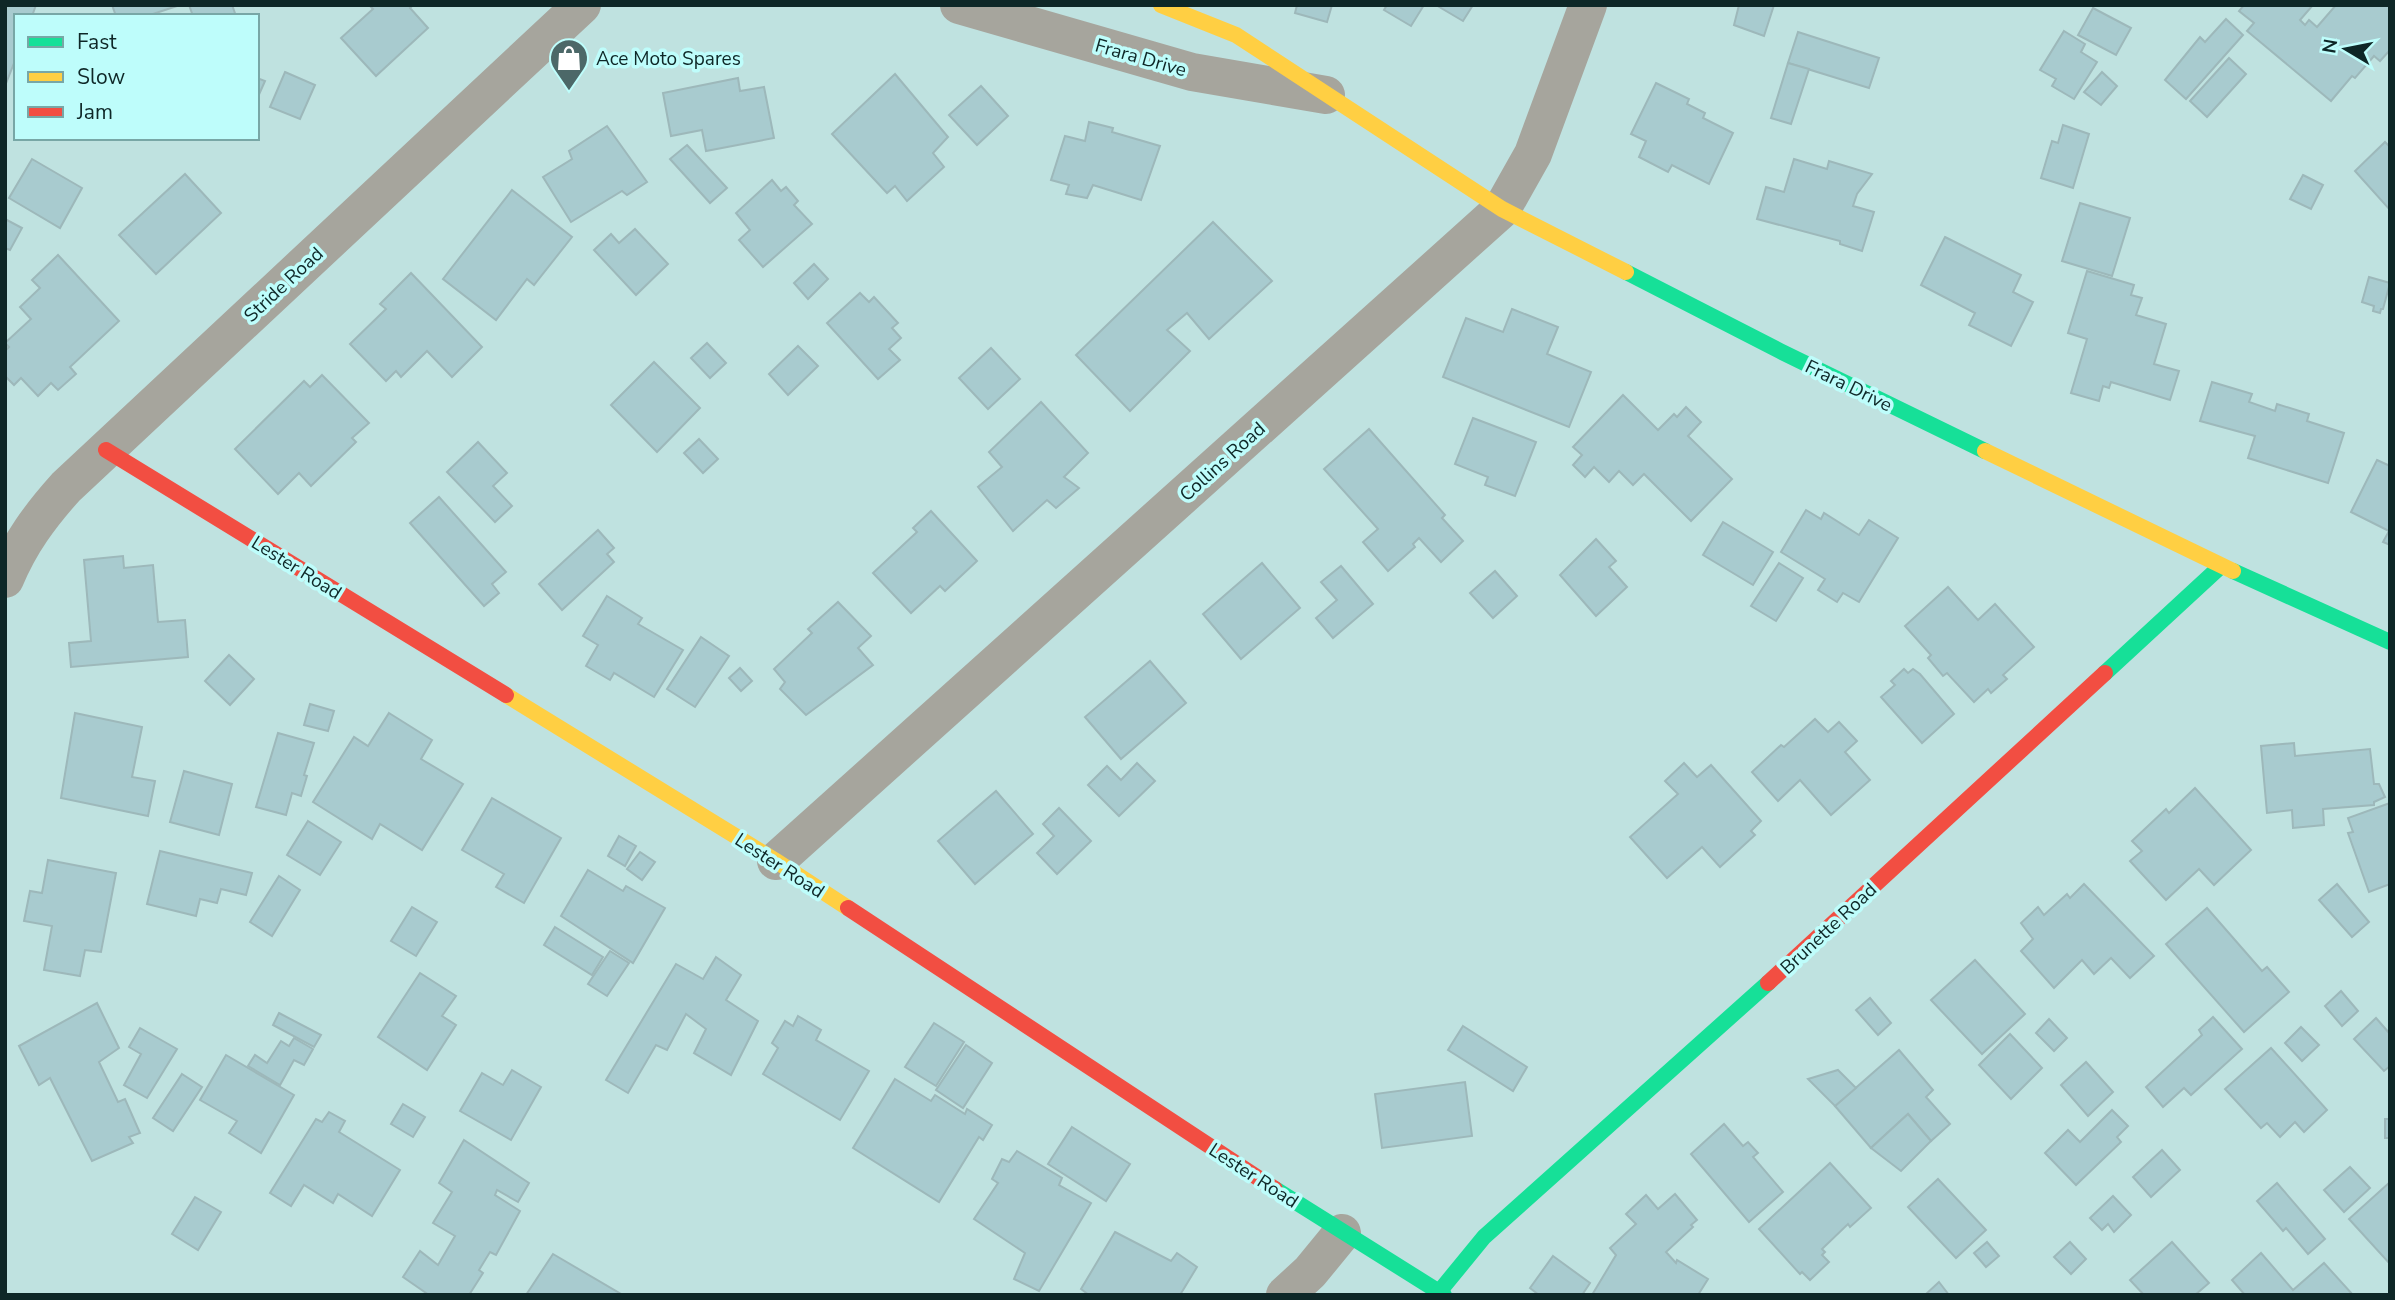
<svg xmlns="http://www.w3.org/2000/svg" width="2395" height="1300" font-family="'Nunito Sans',sans-serif">
	<style>
		.building { fill: #a8cbcf; stroke: #9db8ba; stroke-width: 2 }
		.lines { fill: none; stroke-linecap: round; stroke-linejoin: round }
		.street { stroke: #a6a59d; stroke-width: 38 }
		.fast { stroke: #16e098; stroke-width: 16 }
		.slow { stroke: #ffcf43; stroke-width: 16 }
		.jam { stroke: #f24e42; stroke-width: 16 }
		.labels { text-anchor: middle; stroke-width: 7; stroke-linejoin: round; paint-order: stroke }
		.street-label { font-size: 19px; fill: #0e2727; stroke: #befdfb }
		.poi-label { font-size: 19px; fill: #0e2727; stroke: #befdfb; text-anchor: start }
	</style>
	<rect width="100%" height="100%" fill="#bfe2e0"/>
	<!-- building -->
	<g class="building">
		<polygon points="5,5 36,5 32,16 16,16 16,58 5,86"/>
		<polygon points="112,5 180,5 147,16 116,16"/>
		<polygon points="189,5 232,5 236,16 193,16"/>
		<polygon points="369,5 413,5 410,8 428,28 376,76 341,38 373,9"/>
		<polygon points="1297,5 1332,5 1327,22 1295,13"/>
		<polygon points="1387,5 1424,5 1411,26 1384,10"/>
		<polygon points="1436,5 1473,5 1463,21"/>
		<polygon points="1739,5 1774,5 1764,36 1734,25"/>
		<polygon points="2244,5 2313,5 2300,20 2305,25 2309,20 2317,27 2336,5 2390,5 2390,50 2380,61 2374,56 2355,78 2352,76 2331,101 2247,31 2254,23 2239,11"/>
		<polygon points="2093,8 2131,28 2116,55 2078,35"/>
		<polygon points="2226,19 2243,35 2186,99 2165,80 2200,37 2205,42"/>
		<polygon points="2064,31 2085,44 2081,52 2097,62 2074,99 2052,86 2056,79 2040,70"/>
		<polygon points="1798,32 1879,58 1869,88 1788,63"/>
		<polygon points="2229,58 2246,74 2207,117 2190,101"/>
		<polygon points="1788,63 1809,69 1791,124 1771,118"/>
		<polygon points="285,72 315,85 300,119 270,107"/>
		<polygon points="2102,72 2117,86 2101,105 2084,92"/>
		<polygon points="895,74 948,137 933,153 944,167 907,201 895,186 887,193 832,134"/>
		<polygon points="257,78 265,81 257,99"/>
		<polygon points="738,78 740,91 764,87 774,138 706,151 702,130 671,136 663,93"/>
		<polygon points="1656,83 1689,99 1687,104 1705,113 1703,118 1733,133 1709,184 1672,165 1668,172 1639,157 1646,141 1631,134"/>
		<polygon points="981,86 1008,116 977,145 949,115"/>
		<polygon points="1089,122 1113,128 1112,132 1160,146 1141,200 1093,185 1087,198 1066,194 1069,185 1051,180 1065,136 1085,141"/>
		<polygon points="2063,125 2089,134 2073,188 2041,178 2052,141 2058,143"/>
		<polygon points="607,126 647,182 627,195 622,191 571,222 543,177 572,159 569,151"/>
		<polygon points="2385,142 2390,147 2390,210 2355,171"/>
		<polygon points="687,145 727,188 710,203 670,159"/>
		<polygon points="32,159 82,188 60,228 9,198"/>
		<polygon points="1794,159 1827,169 1829,161 1872,174 1857,194 1853,206 1874,212 1862,251 1840,244 1840,241 1757,219 1766,187 1784,192"/>
		<polygon points="185,174 221,213 156,274 119,235"/>
		<polygon points="2303,175 2323,185 2311,209 2290,199"/>
		<polygon points="772,180 781,191 786,187 798,201 794,205 812,224 763,267 739,240 750,230 736,213"/>
		<polygon points="512,190 572,237 534,285 527,279 496,320 443,279"/>
		<polygon points="2080,203 2130,218 2112,276 2062,261"/>
		<polygon points="5,219 22,228 10,250 5,248"/>
		<polygon points="1213,222 1272,281 1209,339 1187,313 1167,330 1190,351 1130,411 1076,355"/>
		<polygon points="635,229 668,264 636,295 594,250 611,234 619,243"/>
		<polygon points="1945,237 2021,275 2013,292 2033,302 2011,346 1969,325 1975,313 1921,285"/>
		<polygon points="58,255 119,321 70,367 76,374 58,390 51,383 38,396 21,378 14,385 5,376 5,351 9,347 5,343 31,319 20,307 40,288 32,280"/>
		<polygon points="814,264 828,279 808,299 794,283"/>
		<polygon points="2087,271 2134,285 2131,295 2142,298 2136,315 2166,324 2154,364 2179,371 2170,400 2111,382 2109,388 2103,386 2099,401 2071,393 2087,339 2068,333"/>
		<polygon points="411,273 482,347 452,377 427,351 401,377 396,371 386,381 350,344 386,309 380,304"/>
		<polygon points="2369,277 2390,283 2383,309 2381,309 2380,313 2373,311 2374,306 2362,302"/>
		<polygon points="860,293 869,302 874,297 898,323 892,328 901,338 889,349 900,360 878,379 827,323"/>
		<polygon points="1512,309 1558,327 1547,354 1591,372 1569,427 1443,377 1466,318 1503,332"/>
		<polygon points="707,343 726,363 710,378 691,358"/>
		<polygon points="798,346 818,366 788,395 769,374"/>
		<polygon points="991,348 1020,379 988,409 959,378"/>
		<polygon points="654,362 700,408 657,452 611,405"/>
		<polygon points="322,375 369,423 352,438 356,442 311,486 299,473 278,494 235,449 304,381 310,387"/>
		<polygon points="2212,382 2252,394 2249,402 2275,411 2277,404 2309,414 2307,421 2344,433 2328,483 2248,458 2255,436 2200,421"/>
		<polygon points="1623,395 1658,430 1674,414 1677,417 1686,407 1701,422 1688,436 1732,479 1691,521 1644,474 1633,485 1619,471 1609,482 1594,467 1585,477 1573,465 1582,455 1573,447"/>
		<polygon points="1041,402 1088,453 1064,477 1079,488 1056,508 1047,500 1013,531 978,487 1002,467 989,452"/>
		<polygon points="1473,418 1536,442 1515,496 1485,485 1488,477 1455,464"/>
		<polygon points="1369,429 1445,515 1442,518 1463,541 1441,562 1419,538 1413,544 1415,547 1388,571 1363,542 1378,529 1324,469"/>
		<polygon points="699,439 718,459 703,473 684,453"/>
		<polygon points="478,442 507,473 493,486 512,506 495,522 447,472"/>
		<polygon points="2377,460 2390,466 2390,545 2383,542 2389,531 2351,512"/>
		<polygon points="439,497 506,572 492,584 499,593 484,606 410,523"/>
		<polygon points="1806,510 1821,519 1824,513 1859,535 1869,520 1898,538 1859,602 1843,593 1837,602 1818,590 1825,579 1781,552"/>
		<polygon points="931,511 977,561 945,591 940,586 911,613 873,573 917,532 913,528"/>
		<polygon points="1723,522 1773,552 1753,585 1703,555"/>
		<polygon points="598,530 614,548 607,554 614,562 562,610 539,584"/>
		<polygon points="1596,539 1616,561 1609,567 1627,587 1596,616 1560,575"/>
		<polygon points="123,556 124,568 153,565 158,622 185,620 188,657 71,667 69,643 91,641 84,560"/>
		<polygon points="1262,563 1300,608 1241,659 1203,614"/>
		<polygon points="1779,563 1803,578 1776,621 1751,606"/>
		<polygon points="1341,566 1373,604 1333,638 1316,618 1337,600 1321,582"/>
		<polygon points="1495,571 1517,596 1493,618 1470,593"/>
		<polygon points="1948,587 1978,620 1995,604 2034,647 2003,675 2007,679 1991,693 1988,689 1974,702 1947,673 1943,676 1928,658 1931,655 1905,626"/>
		<polygon points="607,596 642,618 638,624 683,650 654,697 614,673 610,680 586,666 598,645 583,636"/>
		<polygon points="838,602 871,636 858,648 873,665 806,715 780,689 785,682 774,669 812,633 808,629"/>
		<polygon points="701,637 729,656 695,707 667,689"/>
		<polygon points="229,655 254,679 230,705 205,681"/>
		<polygon points="1150,661 1186,703 1121,759 1085,717"/>
		<polygon points="740,668 752,681 741,691 729,678"/>
		<polygon points="1904,669 1908,673 1913,669 1920,674 1954,714 1922,743 1881,697 1895,685 1891,681"/>
		<polygon points="310,704 334,711 328,731 304,725"/>
		<polygon points="75,713 142,727 132,777 155,781 148,816 61,798"/>
		<polygon points="389,713 432,740 421,759 463,784 422,850 380,824 372,839 313,802 354,737 368,746"/>
		<polygon points="1815,719 1828,732 1839,722 1857,741 1845,752 1870,780 1831,815 1800,780 1778,801 1752,772 1781,745 1784,747"/>
		<polygon points="278,733 314,743 304,775 307,776 301,796 292,793 286,815 256,807"/>
		<polygon points="2294,743 2295,756 2370,749 2374,784 2379,784 2385,797 2374,802 2374,805 2323,809 2324,825 2293,828 2292,810 2267,813 2261,746"/>
		<polygon points="1137,763 1155,781 1119,816 1088,785 1107,766 1121,780"/>
		<polygon points="1684,763 1697,777 1711,765 1761,821 1751,831 1755,835 1720,867 1702,847 1667,878 1630,837 1678,794 1665,781"/>
		<polygon points="184,771 232,784 219,835 170,822"/>
		<polygon points="2195,788 2251,850 2214,885 2199,869 2166,900 2130,861 2142,851 2132,841 2166,809 2169,813"/>
		<polygon points="996,791 1033,834 975,884 938,841"/>
		<polygon points="492,798 561,838 524,903 496,887 504,874 462,850"/>
		<polygon points="2390,803 2390,884 2369,892 2348,833 2353,832 2348,818"/>
		<polygon points="1059,808 1091,841 1057,874 1037,853 1054,836 1043,824"/>
		<polygon points="308,821 341,842 320,875 287,855"/>
		<polygon points="619,836 636,846 625,866 608,856"/>
		<polygon points="160,851 252,873 246,895 221,889 217,903 200,899 196,916 147,904"/>
		<polygon points="640,852 655,862 642,880 627,869"/>
		<polygon points="48,860 116,873 101,952 85,950 80,976 44,970 52,926 24,921 30,891 42,893"/>
		<polygon points="588,870 623,891 626,886 665,908 633,963 561,916"/>
		<polygon points="279,876 300,890 272,936 250,922"/>
		<polygon points="2084,884 2154,956 2130,978 2111,958 2094,974 2082,960 2054,988 2021,951 2033,939 2021,923 2038,907 2044,915 2067,894 2070,898"/>
		<polygon points="2337,884 2369,922 2352,937 2319,900"/>
		<polygon points="412,907 437,922 416,956 391,941"/>
		<polygon points="2207,908 2262,971 2267,967 2289,992 2244,1032 2166,944"/>
		<polygon points="555,927 603,957 592,975 544,945"/>
		<polygon points="610,951 629,963 607,996 588,984"/>
		<polygon points="716,957 741,975 726,1000 758,1021 731,1075 694,1053 706,1029 686,1014 667,1050 656,1045 628,1093 606,1080 676,964 703,979"/>
		<polygon points="1975,960 2025,1014 1982,1054 1931,1000"/>
		<polygon points="420,973 456,996 442,1016 456,1025 427,1070 378,1037"/>
		<polygon points="2341,991 2358,1011 2342,1026 2325,1006"/>
		<polygon points="1870,998 1891,1023 1878,1035 1856,1010"/>
		<polygon points="97,1003 119,1048 99,1062 118,1102 125,1099 140,1133 129,1137 133,1143 92,1161 50,1078 39,1085 19,1046"/>
		<polygon points="279,1013 321,1035 314,1047 273,1025"/>
		<polygon points="798,1016 821,1030 816,1040 869,1071 840,1120 763,1074 778,1048 772,1043 785,1021 793,1026"/>
		<polygon points="2213,1017 2242,1049 2191,1095 2184,1088 2163,1107 2146,1087 2202,1035 2199,1030"/>
		<polygon points="2376,1018 2390,1034 2390,1066 2384,1071 2354,1039"/>
		<polygon points="2049,1019 2067,1038 2054,1051 2036,1033"/>
		<polygon points="934,1023 964,1042 936,1086 905,1067"/>
		<polygon points="1463,1026 1527,1067 1513,1091 1448,1050"/>
		<polygon points="2301,1027 2319,1045 2302,1061 2285,1043"/>
		<polygon points="140,1028 177,1049 147,1098 124,1085 141,1054 129,1047"/>
		<polygon points="2010,1034 2042,1068 2011,1099 1979,1065"/>
		<polygon points="294,1038 313,1049 304,1065 294,1060 280,1085 248,1066 255,1055 267,1063 281,1041 289,1046"/>
		<polygon points="966,1045 992,1063 963,1108 936,1090"/>
		<polygon points="2271,1048 2327,1110 2304,1132 2295,1122 2280,1137 2267,1123 2261,1128 2225,1089"/>
		<polygon points="1899,1050 1933,1090 1926,1097 1950,1124 1931,1141 1908,1114 1871,1148 1835,1106"/>
		<polygon points="226,1055 294,1095 261,1153 229,1133 237,1121 200,1100"/>
		<polygon points="2086,1062 2113,1092 2088,1116 2061,1085"/>
		<polygon points="512,1070 541,1087 511,1140 460,1111 482,1073 503,1085"/>
		<polygon points="1838,1070 1856,1088 1835,1106 1808,1079"/>
		<polygon points="182,1074 202,1087 173,1131 153,1118"/>
		<polygon points="895,1079 931,1101 935,1095 965,1114 967,1109 992,1125 983,1140 979,1137 939,1202 853,1148"/>
		<polygon points="1465,1082 1472,1136 1382,1148 1375,1094"/>
		<polygon points="403,1104 425,1117 413,1137 391,1124"/>
		<polygon points="2112,1110 2128,1126 2117,1137 2121,1142 2076,1185 2045,1153 2068,1130 2080,1142"/>
		<polygon points="329,1112 345,1121 339,1132 400,1170 372,1216 338,1194 333,1203 304,1185 291,1206 270,1193 316,1119 322,1122"/>
		<polygon points="1908,1114 1931,1141 1901,1171 1871,1148"/>
		<rect x="2385" y="1119" width="5" height="19"/>
		<polygon points="1724,1124 1743,1146 1748,1142 1758,1153 1753,1157 1783,1192 1749,1222 1691,1154"/>
		<polygon points="1072,1127 1130,1164 1106,1201 1048,1164"/>
		<polygon points="464,1140 529,1183 518,1202 497,1190 495,1195 520,1211 496,1255 490,1252 479,1270 483,1273 469,1295 429,1295 403,1277 420,1251 438,1265 455,1236 433,1223 452,1192 439,1183"/>
		<polygon points="2162,1150 2180,1170 2151,1197 2133,1177"/>
		<polygon points="1017,1151 1062,1178 1059,1185 1091,1203 1039,1291 1014,1279 1025,1253 974,1219 998,1183 992,1179 1002,1159 1009,1162"/>
		<polygon points="1830,1163 1871,1208 1850,1227 1848,1224 1822,1249 1825,1252 1822,1255 1829,1262 1810,1280 1802,1272 1800,1274 1759,1229"/>
		<polygon points="2350,1167 2370,1188 2344,1212 2324,1190"/>
		<polygon points="1938,1179 1986,1230 1956,1258 1908,1207"/>
		<polygon points="2390,1182 2390,1264 2349,1219"/>
		<polygon points="2277,1183 2325,1239 2308,1254 2286,1228 2283,1231 2257,1201"/>
		<polygon points="1675,1194 1697,1220 1691,1225 1693,1227 1666,1252 1676,1263 1677,1260 1708,1279 1698,1295 1592,1295 1616,1255 1610,1248 1636,1224 1626,1214 1646,1195 1658,1209"/>
		<polygon points="2113,1196 2131,1215 2114,1232 2108,1224 2102,1230 2090,1218"/>
		<polygon points="195,1197 221,1212 198,1250 172,1234"/>
		<polygon points="1115,1232 1171,1261 1177,1253 1197,1267 1180,1295 1089,1295 1081,1289"/>
		<polygon points="1987,1242 1999,1256 1986,1267 1974,1253"/>
		<polygon points="2070,1242 2086,1259 2071,1274 2054,1257"/>
		<polygon points="2172,1242 2209,1283 2195,1295 2144,1295 2130,1280"/>
		<polygon points="2261,1253 2293,1290 2324,1263 2353,1295 2245,1295 2232,1280"/>
		<polygon points="553,1254 621,1294 620,1295 526,1295"/>
		<polygon points="1553,1256 1590,1283 1582,1295 1539,1295 1530,1288"/>
		<polygon points="1939,1282 1949,1295 1925,1295"/>
	</g>
	<g class="lines">
		<!-- street -->
		<g class="street">
			<polyline points="959,5 1192,72 1326,95"/>
			<path d="M5,579C20,543 40,516 66,487L582,5"/>
			<polyline points="776,861 1502,209 1533,154 1588,5"/>
			<polyline points="1285,1295 1310,1272 1342,1233"/>
		</g>
		<!-- fast -->
		<g class="fast">
			<polyline points="1626,272 1780,351 1985,451"/>
			<polyline points="2233,571 2390,642"/>
			<polyline points="2105,673 2221,566"/>
			<polyline points="1275,1189 1444,1295"/>
			<polyline points="1439,1292 1484,1237 1768,983"/>
		</g>
		<!-- slow -->
		<g class="slow">
			<polyline points="1161,5 1236,35 1502,209 1626,272"/>
			<polyline points="1985,451 2233,571"/>
			<polyline points="506,695 776,861 848,908"/>
		</g>
		<!-- jam -->
		<g class="jam">
			<polyline points="106,450 506,695"/>
			<polyline points="848,908 1275,1189"/>
			<polyline points="1768,983 2105,673"/>
		</g>
	</g>
	<!-- icons -->
	<defs>
		<symbol id="shop-pin" viewBox="-11 -11 22 30"><path d="M0 17L-7.5 6A9.5 9.5 0 1 1 7.5 6Z" fill="#4c6868" stroke="#befdfb"/><path d="M-5-2.5h2.3a2.7 3.5 0 0 1 5.4 0H5L5.5 6h-11ZM-1.5-2.5h3a1.5 2.3 0 0 0-3 0Z" fill="#fff"/></symbol>
	</defs>
	<g fill-rule="evenodd">
		<use href="#shop-pin" x="547" y="36" width="44" height="60"/>
	</g>
	<g class="labels">
		<!-- street labels -->
		<g class="street-label">
			<text transform="translate(1141 57) rotate(16)" y="7">Frara Drive</text>
			<text transform="translate(283 284) rotate(-43)" y="7">Stride Road</text>
			<text transform="translate(1849 385) rotate(26)" y="7">Frara Drive</text>
			<text transform="translate(1222 461) rotate(-42)" y="7">Collins Road</text>
			<text transform="translate(297 567) rotate(32)" y="7">Lester Road</text>
			<text transform="translate(780 865) rotate(33)" y="7">Lester Road</text>
			<text transform="translate(1828 928) rotate(-43)" y="7">Brunette Road</text>
			<text transform="translate(1254 1175) rotate(33)" y="7">Lester Road</text>
		</g>
		<!-- poi labels -->
		<g class="poi-label">
			<text x="596" y="65">Ace Moto Spares</text>
		</g>
	</g>
	<!-- border -->
	<rect width="2395" height="1300" fill="none" stroke="#0e2727" stroke-width="14"/>
	<!-- legend -->
	<rect x="14" y="14" width="245" height="126" fill="#befdfb" stroke="#78a7a6" stroke-width="2"/>
	<rect x="28" y="37" width="35" height="10" fill="#16e098" stroke="#78a7a6" stroke-width="2"/>
	<text x="77" y="49" font-size="21" fill="#0e2727">Fast</text>
	<rect x="28" y="72" width="35" height="10" fill="#ffcf43" stroke="#78a7a6" stroke-width="2"/>
	<text x="77" y="84" font-size="21" fill="#0e2727">Slow</text>
	<rect x="28" y="107" width="35" height="10" fill="#f24e42" stroke="#78a7a6" stroke-width="2"/>
	<text x="77" y="119" font-size="21" fill="#0e2727">Jam</text>
	<!-- north arrow -->
	<g transform="translate(2346 49) rotate(280)" stroke="#befdfb" stroke-width="5" paint-order="stroke">
	<path d="M0-5L12 26L0 18L-12 26Z" fill="#0e2727"/>
	<text y="-10" font-size="19" font-weight="bold" text-anchor="middle" fill="#0e2727">N</text>
	</g>
</svg>
